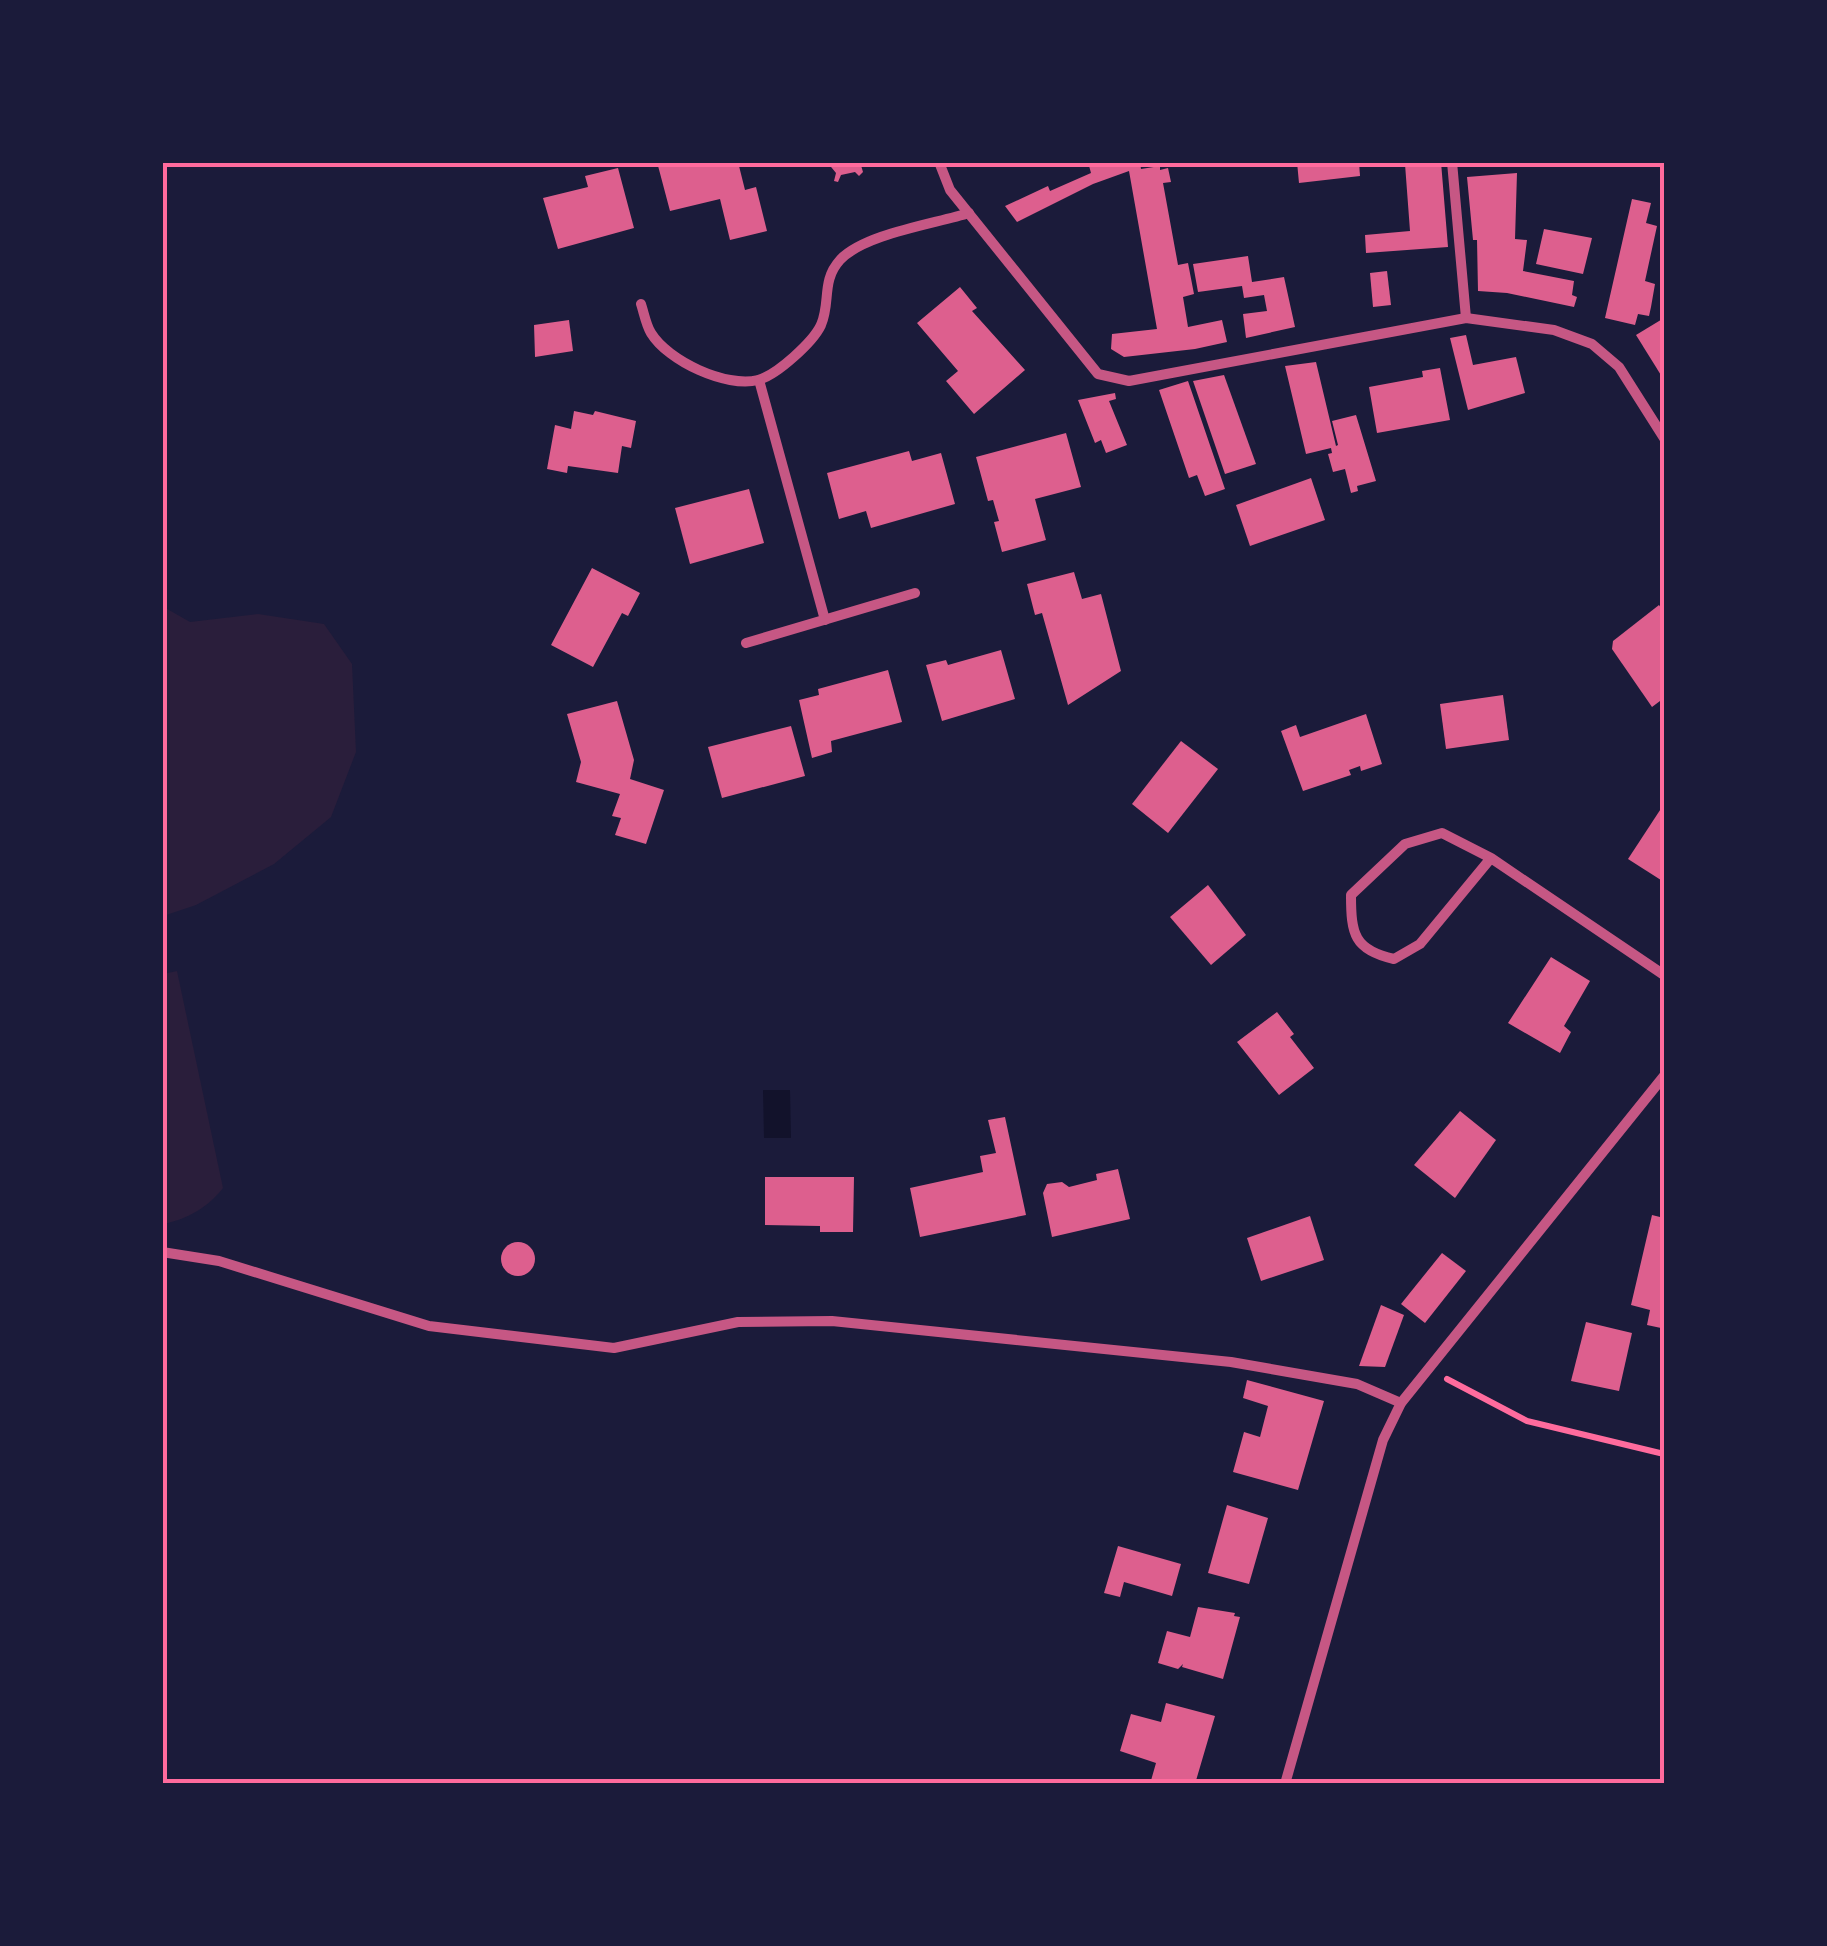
<svg xmlns="http://www.w3.org/2000/svg" width="1827" height="1946" font-family="'Space Grotesk',sans-serif">
	<style>
		.green { fill: #2a1e3b }
		.water { fill: #12122b }
		.building { fill: #dd5f8e }
		.lines { fill: none; stroke-linecap: round; stroke-linejoin: round }
		.path { stroke: #ff6b9d; stroke-width: 6 }
		.minor { stroke: #c65784; stroke-width: 10 }
		.neatline { fill: none; stroke: #ff6b9d; stroke-width: 4 }
	</style>
	<rect width="100%" height="100%" fill="#1b1b3a"/>
	<!-- green -->
	<g class="green">
		<polygon points="162,606 190,622 258,614 324,624 352,664 356,752 331,817 274,864 196,905 163,916"/>
		<path d="M177,971L223,1188C207,1208 189,1218 164,1224L163,974Z"/>
	</g>
	<!-- water -->
	<polygon class="water" points="763,1090 790,1090 791,1138 764,1138"/>
	<!-- building -->
	<g class="building">
		<polygon points="657,162 738,162 745,190 756,187 767,231 730,240 720,199 670,211"/>
		<polygon points="827,162 860,162 863,172 859,176 855,172 841,175 838,182 834,181 836,173"/>
		<polygon points="1088,162 1140,162 1141,169 1160,166 1160,170 1168,168 1171,182 1163,183 1178,265 1188,263 1194,294 1183,297 1188,327 1222,320 1227,342 1195,349 1124,357 1111,349 1112,334 1157,329 1129,171 1093,184 1017,222 1005,206 1048,186 1050,191 1091,173"/>
		<polygon points="1297,162 1359,162 1360,176 1299,183"/>
		<polygon points="1441,162 1448,247 1366,253 1365,235 1410,231 1405,164"/>
		<polygon points="618,168 634,228 558,249 543,198 588,187 585,176"/>
		<polygon points="1517,173 1515,239 1527,240 1523,271 1574,281 1572,295 1577,297 1574,307 1507,293 1478,291 1477,240 1473,240 1467,177"/>
		<polygon points="1632,199 1651,203 1646,223 1657,226 1645,281 1655,284 1651,307 1649,316 1638,314 1635,325 1605,318"/>
		<polygon points="1544,229 1592,238 1583,274 1536,264"/>
		<polygon points="1248,256 1252,282 1284,277 1295,327 1246,338 1243,314 1267,311 1264,295 1244,298 1242,286 1198,292 1193,264"/>
		<polygon points="1387,271 1391,305 1373,307 1370,273"/>
		<polygon points="960,287 977,308 972,311 1025,370 974,414 946,381 958,371 917,323"/>
		<polygon points="1664,318 1664,380 1636,335"/>
		<polygon points="569,320 573,351 535,357 534,325"/>
		<polygon points="1466,335 1473,365 1516,357 1525,393 1468,410 1450,338"/>
		<polygon points="1316,362 1336,446 1338,445 1332,421 1356,415 1376,481 1357,486 1358,491 1351,493 1345,469 1333,472 1328,454 1332,453 1331,448 1306,454 1285,366"/>
		<polygon points="1440,368 1450,420 1377,433 1369,387 1423,377 1422,371"/>
		<polygon points="1224,375 1256,464 1225,474 1193,381"/>
		<polygon points="1188,381 1225,489 1205,496 1197,475 1189,478 1159,390"/>
		<polygon points="1115,393 1116,399 1109,401 1127,445 1106,453 1101,440 1095,443 1078,400"/>
		<polygon points="574,411 593,415 595,411 636,421 631,448 622,446 618,473 568,466 567,473 547,469 555,425 571,429"/>
		<polygon points="1066,433 1081,487 1035,499 1046,540 1002,552 994,522 999,521 993,500 988,501 976,457"/>
		<polygon points="909,451 912,461 941,453 955,504 871,528 866,511 839,519 827,473"/>
		<polygon points="1311,478 1325,520 1250,546 1236,505"/>
		<polygon points="749,489 764,543 690,564 675,508"/>
		<polygon points="592,568 640,593 628,616 622,613 593,667 551,645"/>
		<polygon points="1074,572 1082,599 1101,594 1121,671 1068,705 1042,613 1035,615 1027,584"/>
		<polygon points="1659,605 1664,612 1664,698 1652,707 1612,649 1613,641"/>
		<polygon points="1001,650 1015,699 942,721 926,665 946,660 948,665"/>
		<polygon points="888,670 902,722 831,741 832,752 812,758 799,700 819,695 818,689"/>
		<polygon points="1503,695 1509,740 1446,749 1440,704"/>
		<polygon points="617,701 634,760 630,779 664,790 646,844 615,835 621,818 612,816 620,794 576,782 581,762 567,714"/>
		<polygon points="1366,714 1382,764 1361,771 1360,766 1349,770 1351,775 1303,791 1281,731 1296,725 1300,737"/>
		<polygon points="791,726 805,776 722,798 708,747"/>
		<polygon points="1181,741 1218,769 1168,833 1132,804"/>
		<polygon points="1664,804 1664,882 1628,859"/>
		<polygon points="1208,885 1246,935 1211,965 1170,917"/>
		<polygon points="1551,957 1590,981 1564,1026 1571,1032 1560,1053 1508,1023"/>
		<polygon points="1277,1012 1294,1034 1290,1037 1314,1068 1279,1095 1237,1042"/>
		<polygon points="1460,1111 1496,1140 1455,1198 1414,1165"/>
		<polygon points="1005,1117 1026,1215 920,1237 910,1188 983,1172 980,1156 996,1153 988,1120"/>
		<polygon points="1118,1169 1130,1219 1052,1237 1043,1193 1047,1184 1062,1182 1069,1187 1097,1180 1096,1174"/>
		<polygon points="765,1177 854,1177 853,1232 820,1232 820,1226 765,1225"/>
		<polygon points="1652,1215 1664,1218 1664,1317 1661,1328 1647,1325 1650,1310 1631,1305"/>
		<polygon points="1310,1216 1324,1260 1261,1281 1247,1238"/>
		<circle cx="518" cy="1259" r="17"/>
		<polygon points="1442,1253 1466,1271 1425,1323 1401,1304"/>
		<polygon points="1381,1305 1404,1315 1385,1367 1359,1366"/>
		<polygon points="1586,1322 1632,1333 1619,1391 1571,1381"/>
		<polygon points="1247,1380 1324,1401 1298,1490 1233,1472 1244,1432 1260,1437 1268,1406 1243,1398"/>
		<polygon points="1227,1505 1268,1518 1249,1584 1208,1573"/>
		<polygon points="1118,1546 1181,1564 1172,1596 1124,1582 1120,1597 1104,1593"/>
		<polygon points="1198,1607 1235,1613 1234,1616 1240,1617 1223,1679 1182,1667 1183,1664 1178,1669 1158,1663 1167,1631 1190,1637"/>
		<polygon points="1166,1703 1215,1716 1195,1784 1150,1784 1156,1763 1120,1751 1131,1714 1161,1722"/>
	</g>
	<g class="lines">
		<!-- path -->
		<polyline class="path" points="1447,1379 1527,1421 1664,1454"/>
		<!-- minor -->
		<g class="minor">
			<polyline points="939,162 950,190 1098,374 1129,381 1466,318 1554,330 1592,344 1619,367 1664,438"/>
			<polyline points="1452,162 1466,318"/>
			<path d="M641,304C644,313 646,325 651,333C668,361 726,388 758,380C777,375 813,342 821,325C831,302 821,281 840,260C864,234 934,224 969,213"/>
			<polyline points="759,380 825,620"/>
			<polyline points="746,643 915,593"/>
			<path d="M1491,858L1420,944L1394,959C1354,950 1351,934 1351,895L1405,844L1442,833L1491,858L1664,975"/>
			<polyline points="162,1252 219,1261 429,1326 614,1348 738,1322 832,1321 1231,1362 1357,1384 1401,1403"/>
			<polyline points="1285,1784 1383,1440 1401,1403 1664,1076"/>
		</g>
	</g>
	<!-- border -->
	<rect width="1827" height="1946" fill="none" stroke="#1b1b3a" stroke-width="330"/>
	<rect x="165" y="165" width="1497" height="1616" class="neatline"/>
</svg>
